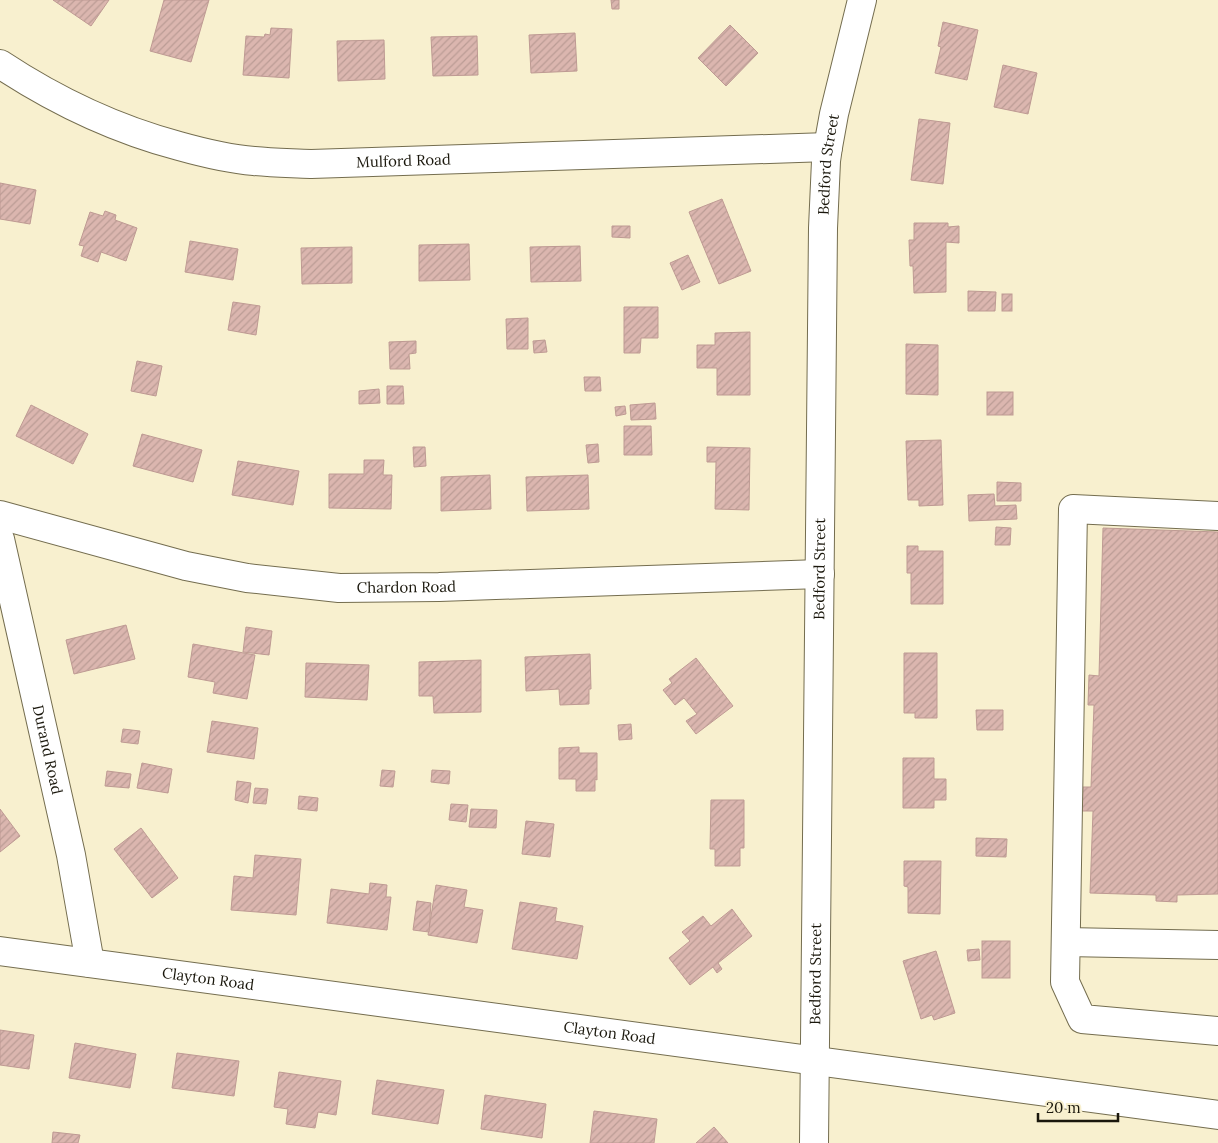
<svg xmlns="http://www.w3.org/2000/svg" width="1218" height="1143" font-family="Lora,serif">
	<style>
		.building { fill: url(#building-hatch); stroke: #be9a93 }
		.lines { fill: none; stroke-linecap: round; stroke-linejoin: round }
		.minor-casing { stroke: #746d4f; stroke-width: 30 }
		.minor { stroke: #fff; stroke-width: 28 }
		.labels { text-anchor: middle; stroke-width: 4.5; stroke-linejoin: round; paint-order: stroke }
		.street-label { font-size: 15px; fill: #1a170c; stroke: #f8f0cf }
	</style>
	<defs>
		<pattern id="building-hatch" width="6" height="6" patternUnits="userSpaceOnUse" patternTransform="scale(1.25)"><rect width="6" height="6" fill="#dbb6af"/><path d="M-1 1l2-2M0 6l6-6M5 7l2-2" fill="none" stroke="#bb9c95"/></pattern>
	</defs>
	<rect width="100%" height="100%" fill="#f8f0cf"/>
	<!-- building -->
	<g class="building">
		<polygon points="53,0 109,0 91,26"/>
		<polygon points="164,0 209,0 191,62 150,51"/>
		<polygon points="611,0 619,0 619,9 612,9"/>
		<polygon points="943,22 978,30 967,80 935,73 941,47 938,46"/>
		<polygon points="730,25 758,53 726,86 698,58"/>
		<polygon points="271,28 292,29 289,78 243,75 246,36 264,37 265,34 270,35"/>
		<polygon points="575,33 577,71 531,73 529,35"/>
		<polygon points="477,36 478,75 433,76 431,37"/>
		<polygon points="384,40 385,79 338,81 337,41"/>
		<polygon points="1003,65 1037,73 1028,114 994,107"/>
		<polygon points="919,119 950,123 943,184 911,180"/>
		<polygon points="0,183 36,190 30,224 0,219"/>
		<polygon points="722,199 751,271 719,284 689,212"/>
		<polygon points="105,211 116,215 115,220 137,228 126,261 101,252 98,262 81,256 84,246 79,245 90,212 103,216"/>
		<polygon points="914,223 948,223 948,227 959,226 959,243 946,242 946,292 914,293 913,266 910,266 909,240 914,240"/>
		<polygon points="612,226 630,226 630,238 612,237"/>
		<polygon points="190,241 238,249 233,280 185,272"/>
		<polygon points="469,244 470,280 419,281 419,245"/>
		<polygon points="580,246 581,281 531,282 530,247"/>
		<polygon points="352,247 352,283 302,284 301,248"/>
		<polygon points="688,255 700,282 682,290 670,263"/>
		<polygon points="968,291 996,292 995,311 968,311"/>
		<rect x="1002" y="294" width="10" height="17"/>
		<polygon points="233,302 260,306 256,335 228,330"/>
		<polygon points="624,307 658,307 658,338 641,338 640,353 624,353"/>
		<polygon points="528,318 528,349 507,349 506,319"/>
		<polygon points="750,332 750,395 717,395 717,368 697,368 697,345 715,345 715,333"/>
		<polygon points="545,340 547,352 534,353 533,341"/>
		<polygon points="416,341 416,353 409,354 410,369 390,369 389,342"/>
		<polygon points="906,344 938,345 938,395 906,394"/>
		<polygon points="137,361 162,366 156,396 131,391"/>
		<polygon points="584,377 600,377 601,391 585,391"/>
		<polygon points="387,386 403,386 404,404 387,404"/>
		<polygon points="379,389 380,403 359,404 359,391"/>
		<rect x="987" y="392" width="26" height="23"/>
		<polygon points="655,403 656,419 631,420 630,405"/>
		<polygon points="31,405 88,434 73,464 16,436"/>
		<polygon points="625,406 626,414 616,416 615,407"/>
		<polygon points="624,426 651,426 652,455 624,455"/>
		<polygon points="142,434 202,450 193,482 133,466"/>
		<polygon points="941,440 943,505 919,506 919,500 908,500 906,441"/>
		<polygon points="598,444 599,462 588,463 586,445"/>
		<polygon points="413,447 425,447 426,466 414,467"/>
		<polygon points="707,447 750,448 749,510 715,509 716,462 707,462"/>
		<polygon points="364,460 384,460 383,475 392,475 391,509 329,508 329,474 364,474"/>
		<polygon points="238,461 299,471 293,505 232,495"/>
		<polygon points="490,475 491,509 441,511 441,477"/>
		<polygon points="588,475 589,509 527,511 526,477"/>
		<polygon points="997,482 1021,483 1021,501 997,501"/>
		<polygon points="994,494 995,506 1016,505 1017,519 969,521 968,495"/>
		<polygon points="996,527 1011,528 1010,545 995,545"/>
		<polygon points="1103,528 1218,532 1218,894 1177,895 1177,902 1156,901 1156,895 1090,893 1093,811 1082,811 1083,787 1091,787 1094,705 1088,705 1089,675 1099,676"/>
		<polygon points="907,546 918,546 918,551 943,551 943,604 911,604 911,573 907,573"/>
		<polygon points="126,625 135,659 74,674 66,640"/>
		<polygon points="246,627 272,631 269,655 243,652"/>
		<polygon points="193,644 255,655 247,699 213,693 215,682 188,677"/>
		<polygon points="904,653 937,653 937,718 915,718 915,713 904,713"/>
		<polygon points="590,654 591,689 589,689 589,704 560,705 559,689 526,691 525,657"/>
		<polygon points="696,658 733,706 696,734 686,721 697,714 684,698 675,705 663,690 672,683 669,679"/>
		<polygon points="481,660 481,712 434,713 433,696 419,696 419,662"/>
		<polygon points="306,663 369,665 367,700 305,697"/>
		<polygon points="976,710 1003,710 1003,730 977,730"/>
		<polygon points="212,721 258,728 254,759 207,752"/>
		<polygon points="631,724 632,739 619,740 618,725"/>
		<polygon points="123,729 140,731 138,744 121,742"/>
		<polygon points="579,747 579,753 597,753 597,780 595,779 595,791 576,791 576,779 559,779 559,748"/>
		<polygon points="903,758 934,758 934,779 946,779 946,800 934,800 934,808 903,808"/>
		<polygon points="142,763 172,769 168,793 137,788"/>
		<polygon points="382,770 395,771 393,787 380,786"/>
		<polygon points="432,770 450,771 449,784 431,782"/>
		<polygon points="107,771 131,774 129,788 105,786"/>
		<polygon points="237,781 251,783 248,803 235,800"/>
		<polygon points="255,788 268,789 266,804 253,803"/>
		<polygon points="299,796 318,798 317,811 298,809"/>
		<polygon points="711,800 744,800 744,848 740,848 740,866 715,866 715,849 710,849"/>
		<polygon points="451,804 468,805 466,822 449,820"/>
		<polygon points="0,809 20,836 0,852"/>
		<polygon points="471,809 497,810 496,828 469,827"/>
		<polygon points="526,821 554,824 550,857 522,854"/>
		<polygon points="141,828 178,878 152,898 114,849"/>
		<polygon points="976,838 1007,839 1006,857 976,856"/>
		<polygon points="255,855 301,859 296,915 231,910 234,876 253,878"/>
		<polygon points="904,861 941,861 940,914 908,913 908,887 904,886"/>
		<polygon points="370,883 387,885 386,897 391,897 387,930 327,923 331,889 369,894"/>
		<polygon points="436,885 467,890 464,907 483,910 477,943 428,935"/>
		<polygon points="417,901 431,903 429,932 413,930"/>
		<polygon points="520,902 557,908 555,921 583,926 577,959 512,949"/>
		<polygon points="732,909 752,936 718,963 722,969 717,973 713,967 690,985 669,958 690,941 682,932 703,916 711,926"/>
		<rect x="982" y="941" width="28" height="37"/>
		<polygon points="979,949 980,960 968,961 967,950"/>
		<polygon points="936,951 955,1013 934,1020 932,1015 921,1019 903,961"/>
		<polygon points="0,1030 34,1035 29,1069 0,1065"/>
		<polygon points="75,1043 136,1054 130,1088 69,1078"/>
		<polygon points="177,1053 239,1061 234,1096 172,1088"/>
		<polygon points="279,1072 341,1081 336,1115 318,1112 315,1128 286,1124 288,1109 274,1107"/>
		<polygon points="377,1080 444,1090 438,1124 372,1114"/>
		<polygon points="485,1095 546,1104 542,1138 481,1129"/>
		<polygon points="594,1111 657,1119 654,1143 590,1143"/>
		<polygon points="714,1127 728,1143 696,1143"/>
		<polygon points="53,1132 80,1135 78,1143 52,1143"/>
	</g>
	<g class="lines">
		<defs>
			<g id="minor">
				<path id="s1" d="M0,64C56,101 115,129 179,146C204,153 229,159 254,161C273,163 292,163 311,164L828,147"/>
				<path id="s2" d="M0,515L186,566L247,578L339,588L439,587L820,574"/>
				<polyline points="1218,516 1073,509 1065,982 1082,1019 1218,1031"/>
				<path id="s3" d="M0,539L71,855L90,963"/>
				<polyline points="1066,942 1218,945"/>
				<path id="s4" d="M0,951L1218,1115"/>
				<path id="s5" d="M814,1143L823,228L826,161L828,147L834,114L862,0"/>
			</g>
		</defs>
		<!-- minor casing -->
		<use href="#minor" class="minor-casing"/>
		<!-- minor -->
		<use href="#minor" class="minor"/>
	</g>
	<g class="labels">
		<!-- street labels -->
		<g class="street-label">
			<text dy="5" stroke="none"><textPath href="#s1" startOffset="424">Mulford Road</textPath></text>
			<text dy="5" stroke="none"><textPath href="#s5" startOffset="979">Bedford Street</textPath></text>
			<text dy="5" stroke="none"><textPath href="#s5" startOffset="574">Bedford Street</textPath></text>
			<text dy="5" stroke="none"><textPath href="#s2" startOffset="415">Chardon Road</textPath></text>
			<text dy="5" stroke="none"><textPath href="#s3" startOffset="216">Durand Road</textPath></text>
			<text dy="5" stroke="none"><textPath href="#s5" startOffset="169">Bedford Street</textPath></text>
			<text dy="5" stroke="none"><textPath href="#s4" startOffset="210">Clayton Road</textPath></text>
			<text dy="5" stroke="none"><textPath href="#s4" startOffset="615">Clayton Road</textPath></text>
		</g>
	</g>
	<!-- scale -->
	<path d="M1038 1113v8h80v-8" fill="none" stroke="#1a170c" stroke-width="2.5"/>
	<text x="1046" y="1113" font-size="15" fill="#1a170c" stroke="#f8f0cf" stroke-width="4" paint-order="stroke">20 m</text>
</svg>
